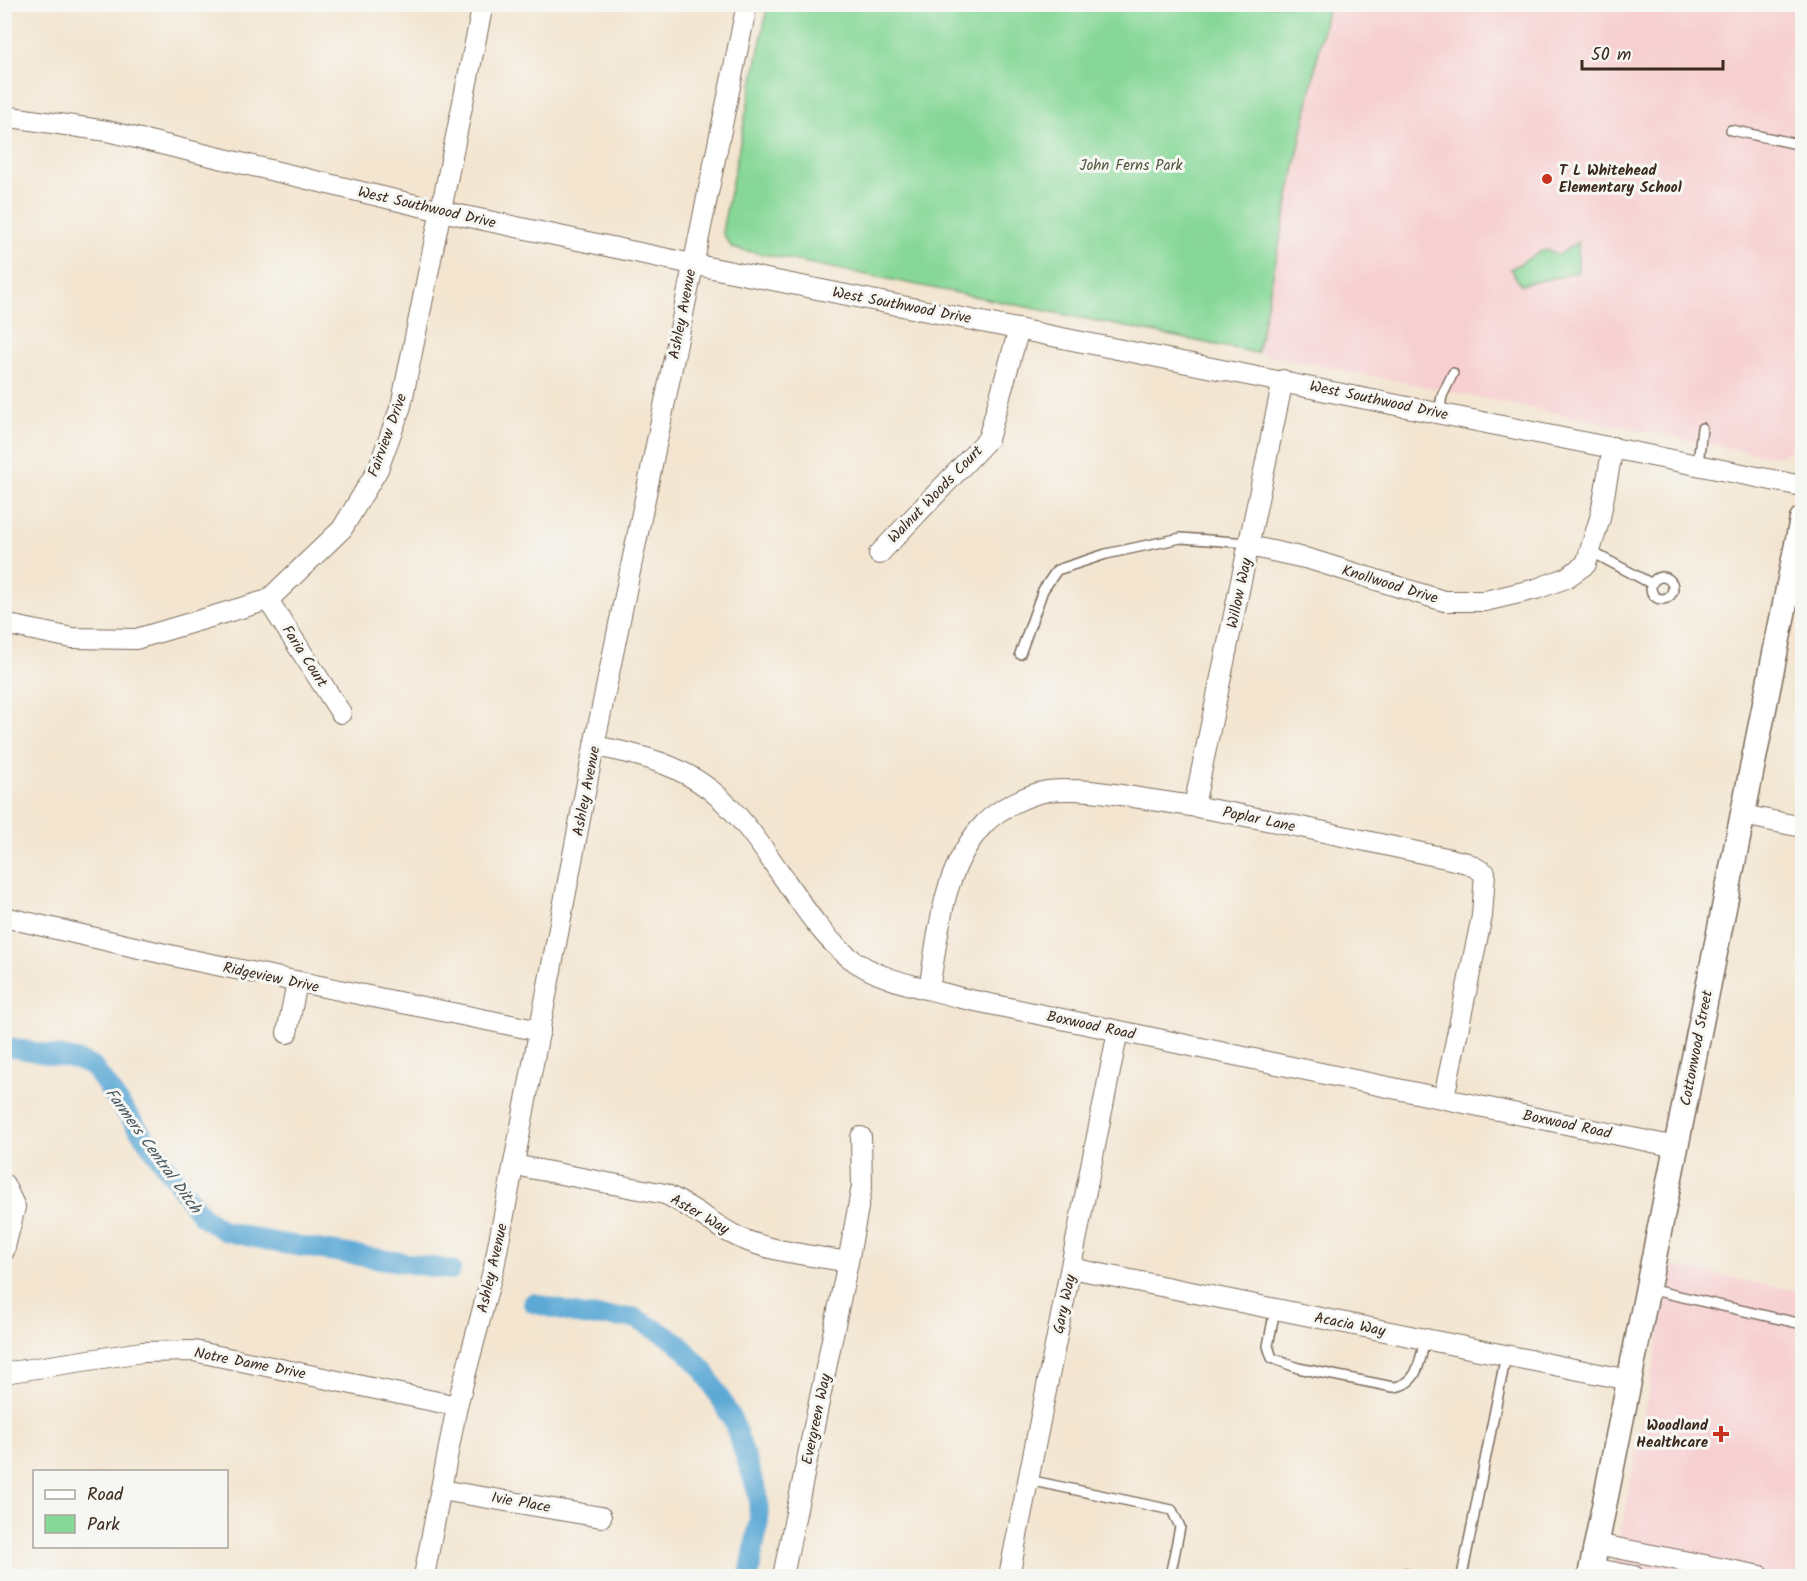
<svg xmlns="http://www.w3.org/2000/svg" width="1807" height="1581" font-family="Kalam,sans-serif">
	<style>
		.built { fill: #f7cfd0 }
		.green { fill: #87d898; stroke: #61815b; stroke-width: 1.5 }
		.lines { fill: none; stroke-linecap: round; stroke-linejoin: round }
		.canal { stroke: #5ca9d5; stroke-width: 20 }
		.service-casing { stroke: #7b6b5c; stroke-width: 12 }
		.minor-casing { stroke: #7b6b5c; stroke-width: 22 }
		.tertiary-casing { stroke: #7b6b5c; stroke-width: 27 }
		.service { stroke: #fff; stroke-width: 9 }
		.minor { stroke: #fff; stroke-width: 20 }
		.tertiary { stroke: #fff; stroke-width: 24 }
		.poi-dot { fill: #c8321e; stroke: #f6f6f2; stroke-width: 2 }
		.labels { text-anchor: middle; stroke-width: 6; stroke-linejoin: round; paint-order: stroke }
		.park-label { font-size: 15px; fill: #4e563c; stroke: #f6f6f2 }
		.poi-label { font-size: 15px; font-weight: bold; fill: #3b2a1e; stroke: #f6f6f2; text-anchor: start }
		.street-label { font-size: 15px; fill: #3b2a1e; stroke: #f6f6f2 }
		.water-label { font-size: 16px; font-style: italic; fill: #47565e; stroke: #f6f6f2 }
	</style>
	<rect width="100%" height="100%" fill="#f6f6f2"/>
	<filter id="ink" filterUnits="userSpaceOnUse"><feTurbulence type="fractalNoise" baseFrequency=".0167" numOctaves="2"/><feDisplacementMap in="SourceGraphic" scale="12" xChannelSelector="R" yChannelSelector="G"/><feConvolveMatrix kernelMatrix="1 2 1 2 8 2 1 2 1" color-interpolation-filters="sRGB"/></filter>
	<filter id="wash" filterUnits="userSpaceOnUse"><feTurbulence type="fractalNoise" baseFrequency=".008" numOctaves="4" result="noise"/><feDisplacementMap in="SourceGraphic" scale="24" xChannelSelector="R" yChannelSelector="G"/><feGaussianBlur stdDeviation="1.35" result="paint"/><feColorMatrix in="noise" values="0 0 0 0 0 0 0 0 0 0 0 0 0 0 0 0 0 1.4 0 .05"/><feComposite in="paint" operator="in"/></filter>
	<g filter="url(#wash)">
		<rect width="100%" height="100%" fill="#f3e5d0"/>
		<!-- built -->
		<g class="built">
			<polygon points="1328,5 1802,5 1802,406 1792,448 1783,455 1769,456 1257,353"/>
			<polygon points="1673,1266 1802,1292 1802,1576 1612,1576"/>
		</g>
		<!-- green -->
		<g class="green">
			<polygon points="768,5 1328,5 1257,353 732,248 723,234 723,226"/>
			<path d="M1578,242V271C1561,279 1540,279 1521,285L1510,269L1542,251L1548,250L1559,255Z"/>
		</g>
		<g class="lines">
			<!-- canal -->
			<g class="canal">
				<polyline points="4,1046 77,1060 93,1067 202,1216 224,1231 278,1243 451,1270"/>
				<polyline points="533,1303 583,1316 635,1318 676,1341 704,1370 733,1421 758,1494 759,1520 749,1576"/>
			</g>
		</g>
	</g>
	<g filter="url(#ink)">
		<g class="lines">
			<defs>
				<g id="service">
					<polyline points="1731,130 1802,145"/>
					<polyline points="1439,413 1442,396 1453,373"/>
					<polyline points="1698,464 1702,428"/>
					<polyline points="1590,551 1652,584"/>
					<circle cx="1662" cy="588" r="11"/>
					<polyline points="1020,654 1043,590 1057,570 1106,554 1181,538 1249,543"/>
					<polyline points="1648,1289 1802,1324"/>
					<path d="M1275,1309L1268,1346L1272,1358L1298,1368L1393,1387C1419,1385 1420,1359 1425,1339"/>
					<polyline points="1028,1480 1172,1510 1180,1527 1170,1576"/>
					<polyline points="1404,1576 1405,1573"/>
					<polyline points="1462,1576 1506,1355"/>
				</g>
				<g id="minor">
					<polyline points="4,116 107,131 441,211 692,264 1802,486"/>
					<polyline points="1249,546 1309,559 1444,601 1485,601 1536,589 1566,578 1586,564 1600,518 1613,447"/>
					<polyline points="879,554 988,439 1019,329"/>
					<polyline points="268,600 341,713"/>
					<polyline points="4,624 72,638 136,639 268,600 342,529 378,469 401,406 483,4"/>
					<path d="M594,746C704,765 729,797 789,886C807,912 825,939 850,958C882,982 924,987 961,998L1676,1147"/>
					<polyline points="1194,806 1283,380"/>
					<polyline points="1743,815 1802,827"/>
					<polyline points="4,917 187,959 540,1031"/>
					<path d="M929,989C939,931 942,869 984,824C998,809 1028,794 1048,791C1083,787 1118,795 1152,800C1251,814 1348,838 1446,858L1467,863L1485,873L1482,916L1444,1097"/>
					<polyline points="287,1033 297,982"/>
					<path d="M514,1165L665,1194C689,1205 709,1221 732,1234C766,1252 811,1255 848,1262"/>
					<polyline points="4,1184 15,1207 4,1251"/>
					<polyline points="1071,1268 1629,1380"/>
					<polyline points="4,1373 142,1352 194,1351 457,1406"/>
					<polyline points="441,1490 601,1517"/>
					<polyline points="1596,1544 1761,1576"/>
					<polyline points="1591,1568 1634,1576"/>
					<polyline points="424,1576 457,1406 494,1267 594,746 747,4"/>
					<polyline points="783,1576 848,1262 862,1186 861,1137"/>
					<polyline points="1009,1576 1118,1031"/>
				</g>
				<polyline id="tertiary" points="1590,1576 1802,519"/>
			</defs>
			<!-- service casing -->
			<use href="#service" class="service-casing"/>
			<!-- minor casing -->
			<use href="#minor" class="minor-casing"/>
			<!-- tertiary casing -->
			<use href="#tertiary" class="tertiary-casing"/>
			<!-- service -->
			<use href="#service" class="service"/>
			<!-- minor -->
			<use href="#minor" class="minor"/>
			<!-- tertiary -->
			<use href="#tertiary" class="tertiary"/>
		</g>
	</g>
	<!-- markers -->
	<g class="poi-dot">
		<circle cx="1547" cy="179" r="6"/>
		<path d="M1718 1425h6v6h6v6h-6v6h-6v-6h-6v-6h6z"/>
	</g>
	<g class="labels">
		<!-- park labels -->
		<g class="park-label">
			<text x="1131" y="170">John Ferns Park</text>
		</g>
		<!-- poi labels -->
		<g class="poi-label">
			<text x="1559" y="175">T L Whitehead<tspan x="1559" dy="17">Elementary School</tspan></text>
			<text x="1708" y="1430" text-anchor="end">Woodland<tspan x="1708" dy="17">Healthcare</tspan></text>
		</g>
		<!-- street labels -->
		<g class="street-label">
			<text transform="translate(427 207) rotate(13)" y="5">West Southwood Drive</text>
			<text transform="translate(902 305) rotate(11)" y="5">West Southwood Drive</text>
			<text transform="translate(682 314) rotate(-79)" y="5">Ashley Avenue</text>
			<text transform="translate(1379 400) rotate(12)" y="5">West Southwood Drive</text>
			<text transform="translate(387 435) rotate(-70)" y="5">Fairview Drive</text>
			<text transform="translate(935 494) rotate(-46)" y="5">Walnut Woods Court</text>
			<text transform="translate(1390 584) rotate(17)" y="5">Knollwood Drive</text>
			<text transform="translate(1239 593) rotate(-78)" y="5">Willow Way</text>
			<text transform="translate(305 656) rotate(57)" y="5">Faria Court</text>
			<text transform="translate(586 791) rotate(-79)" y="5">Ashley Avenue</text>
			<text transform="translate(1259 819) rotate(12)" y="5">Poplar Lane</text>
			<text transform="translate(271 977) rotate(12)" y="5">Ridgeview Drive</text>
			<text transform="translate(1091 1025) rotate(12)" y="5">Boxwood Road</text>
			<text transform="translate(1696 1048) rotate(-79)" y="5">Cottonwood Street</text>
			<text transform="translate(1567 1124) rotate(12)" y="5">Boxwood Road</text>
			<text transform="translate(700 1214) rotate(30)" y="5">Aster Way</text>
			<text transform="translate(492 1268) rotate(-77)" y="5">Ashley Avenue</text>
			<text transform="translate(1064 1304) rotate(-78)" y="5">Gary Way</text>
			<text transform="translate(1350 1324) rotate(11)" y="5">Acacia Way</text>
			<text transform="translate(250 1363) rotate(11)" y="5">Notre Dame Drive</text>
			<text transform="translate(816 1419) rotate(-78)" y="5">Evergreen Way</text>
			<text transform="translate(521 1502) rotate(10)" y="5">Ivie Place</text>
		</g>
		<!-- water labels -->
		<g class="water-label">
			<text transform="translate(154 1150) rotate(54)" y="6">Farmers Central Ditch</text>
		</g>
	</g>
	<!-- margin -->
	<rect width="1807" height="1581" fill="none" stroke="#f6f6f2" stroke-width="24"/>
	<!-- legend -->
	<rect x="33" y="1470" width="195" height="78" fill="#f6f6f2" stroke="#aba49d" stroke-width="1.5"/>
	<rect x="45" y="1490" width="30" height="9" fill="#ffffff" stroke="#aba49d" stroke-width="1.5"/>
	<text x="87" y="1500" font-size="18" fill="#3b2a1e">Road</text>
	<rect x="45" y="1515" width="30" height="18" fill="#87d898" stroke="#aba49d" stroke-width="1.5"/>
	<text x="87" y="1530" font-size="18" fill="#3b2a1e">Park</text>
	<!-- scale -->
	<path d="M1582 60v9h141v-9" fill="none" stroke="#3b2a1e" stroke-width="3"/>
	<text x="1591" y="60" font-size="18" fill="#3b2a1e" stroke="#f6f6f2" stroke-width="4.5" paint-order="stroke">50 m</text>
</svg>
